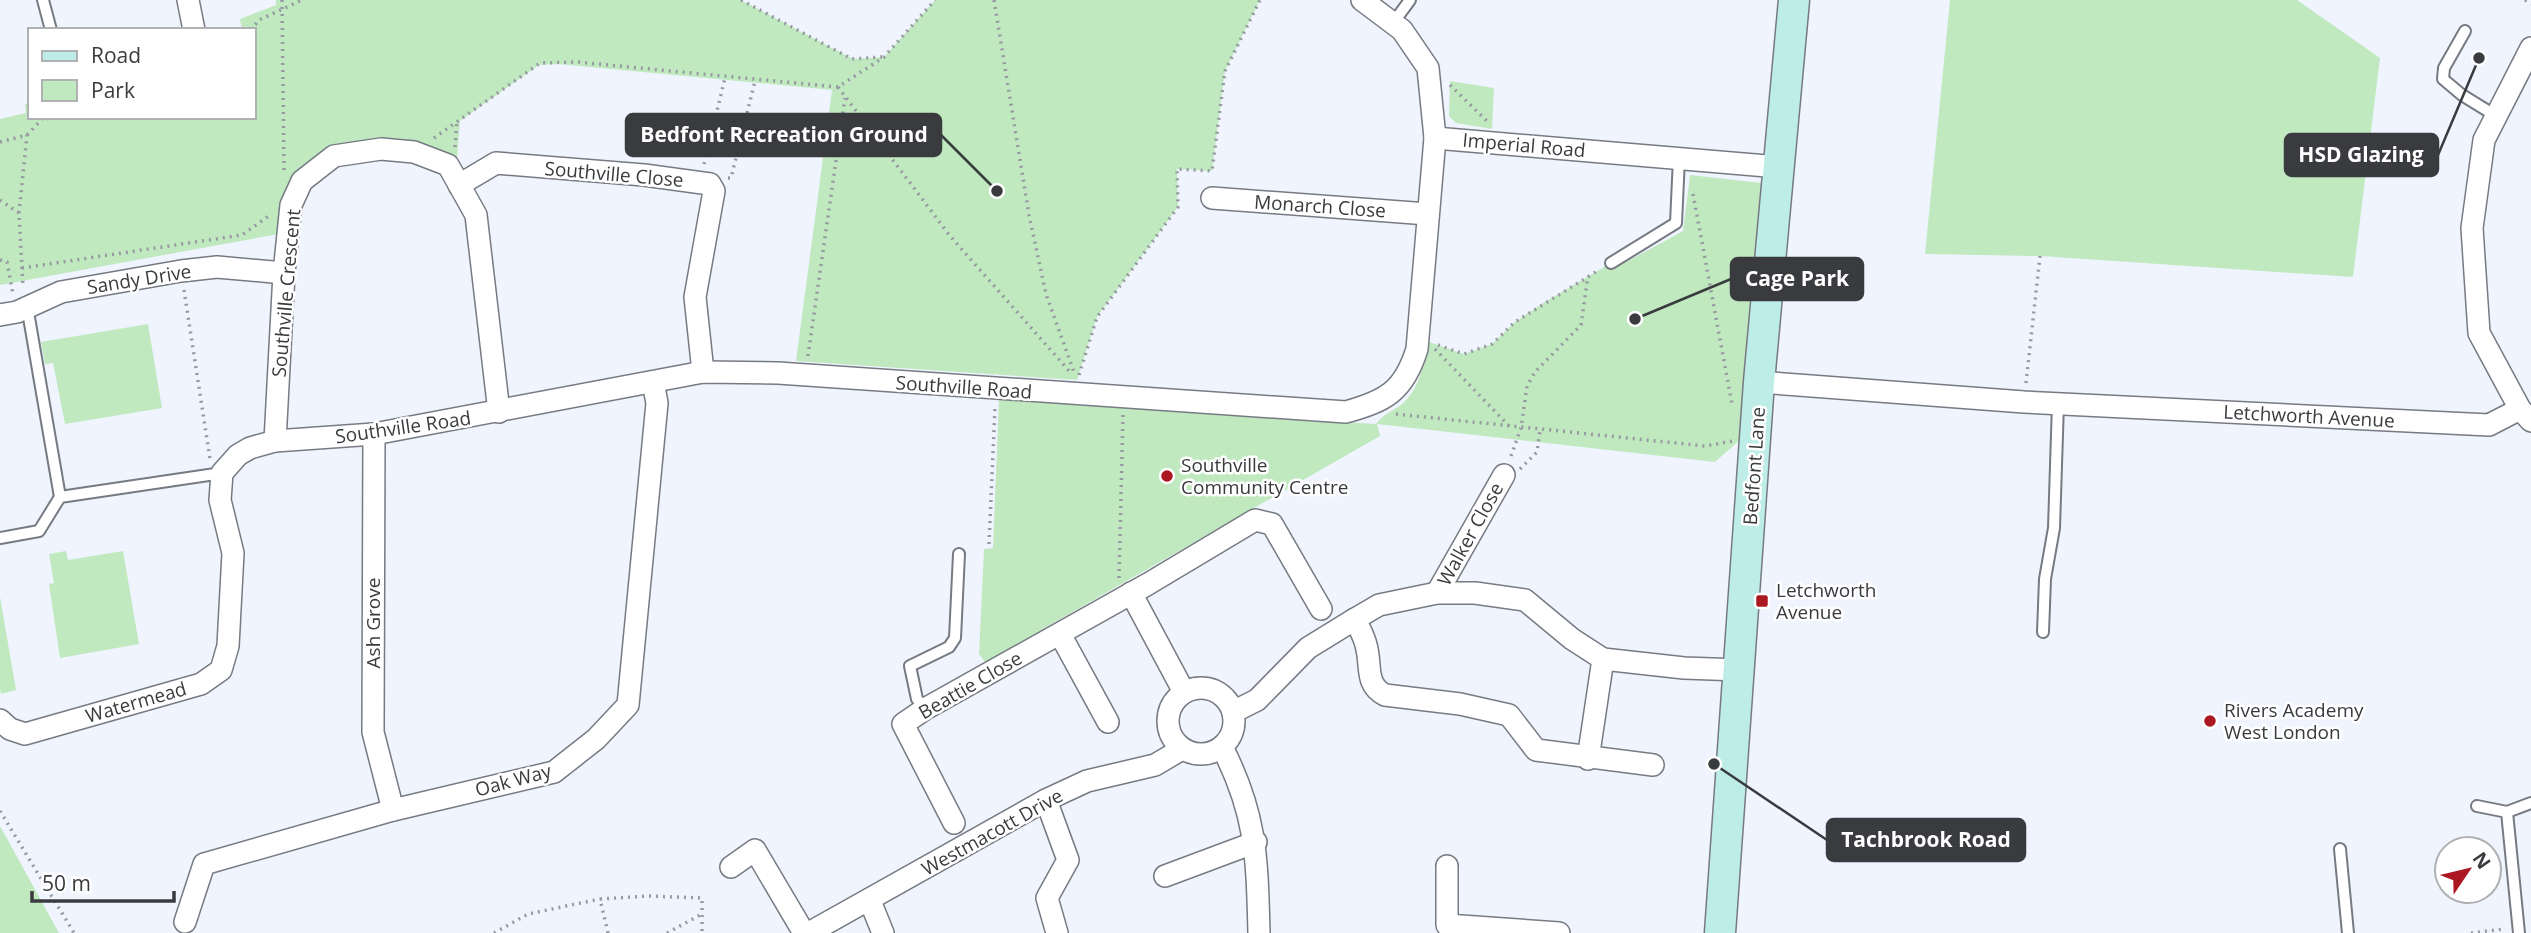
<svg xmlns="http://www.w3.org/2000/svg" width="2531" height="933" font-family="'Open Sans',sans-serif">
	<style>
		.green { fill: #c0e9c0 }
		.lines { fill: none; stroke-linecap: round; stroke-linejoin: round }
		.lane-casing { stroke: #767a82; stroke-width: 14 }
		.street-casing { stroke: #767a82; stroke-width: 24 }
		.secondary-casing { stroke: #767a82; stroke-width: 33 }
		.path { stroke: #9699a0; stroke-width: 3.5; stroke-dasharray: 2 5; stroke-linecap: butt }
		.lane { stroke: #fff; stroke-width: 10 }
		.street { stroke: #fff; stroke-width: 21 }
		.secondary { stroke: #bdede6; stroke-width: 30 }
		.poi-dot { fill: #ac1822; stroke: #fff; stroke-width: 2.5 }
		.labels { text-anchor: middle; stroke-width: 5; stroke-linejoin: round; paint-order: stroke }
		.street-label { font-size: 19px; fill: #393b3e; stroke: #fff }
		.poi-label { font-size: 19px; fill: #393b3e; stroke: #fff; text-anchor: start }
		.leader { fill: none; stroke: #393b3e; stroke-width: 2.5 }
		.callout-dot { fill: #393b3e; stroke: #fff; stroke-width: 2.5 }
		.callout { fill: #393b3e; stroke: #393b3e; stroke-width: 2.5 }
		.callout-label { font-size: 21px; text-anchor: middle; font-weight: bold; fill: #fff }
	</style>
	<rect width="100%" height="100%" fill="#f0f4fe"/>
	<!-- green -->
	<g class="green">
		<polygon points="276,0 741,0 853,59 884,57 935,0 1260,0 1225,71 1212,171 1177,169 1178,207 1097,317 1077,380 796,361 832,90 558,64 539,65 460,121 457,159 417,144 338,148 286,187 284,233 0,285 0,119 26,113 25,104 30,103 30,117 254,117 254,30 242,30 240,19 276,5"/>
		<polygon points="1950,0 2297,0 2380,58 2353,277 2040,256 1925,254"/>
		<polygon points="1450,81 1494,88 1492,129 1456,123 1449,116"/>
		<path d="M1690,175L1762,183L1741,439L1715,462L1377,424L1380,436L985,662L979,654L984,549L993,548L999,399L1376,424C1384,413 1392,412 1402,404C1420,389 1423,364 1429,342L1464,354L1492,344L1515,322L1543,303L1611,263L1628,261L1683,231Z"/>
		<polygon points="148,324 162,408 65,424 53,363 45,364 41,342"/>
		<polygon points="66,551 68,560 123,551 139,644 60,658 49,584 54,583 49,554"/>
		<polygon points="0,597 16,690 1,694 0,689"/>
		<polygon points="0,826 59,933 0,933"/>
	</g>
	<g class="lines">
		<defs>
			<g id="lane">
				<polyline points="43,0 51,30"/>
				<polyline points="1393,23 1410,0"/>
				<polyline points="2465,31 2444,68 2443,79 2462,95 2496,116"/>
				<polyline points="1611,263 1676,223 1679,158"/>
				<polyline points="27,306 60,497"/>
				<polyline points="0,538 39,531 60,497 222,473"/>
				<polyline points="2043,632 2045,579 2054,528 2058,403"/>
				<polyline points="925,709 917,699 910,666 949,647 955,638 959,554"/>
				<polyline points="2477,806 2507,812 2531,803"/>
				<polyline points="2507,812 2519,933"/>
				<polyline points="2340,849 2348,933"/>
			</g>
			<g id="street">
				<polyline points="188,0 194,30"/>
				<polyline points="2531,48 2484,140 2472,228 2479,333 2520,409 2531,421"/>
				<polyline points="1435,138 1779,167"/>
				<polyline points="459,185 496,163 644,175 710,184 714,191 695,297 703,372"/>
				<polyline points="1212,198 1428,214"/>
				<polyline points="0,315 17,312 61,292 181,271 217,267 284,273"/>
				<polyline points="1759,382 2024,402 2489,425 2520,409"/>
				<polyline points="374,434 373,732 393,810"/>
				<polyline points="275,441 284,273 291,205 302,181 334,156 381,149 414,152 448,165 476,215 499,412"/>
				<polyline points="1131,593 1184,692"/>
				<polyline points="1437,593 1504,475"/>
				<path d="M1355,619C1359,628 1364,636 1366,645C1372,665 1364,684 1385,695L1460,704L1509,715L1536,750L1653,765"/>
				<polyline points="1060,634 1108,722"/>
				<circle cx="1201" cy="721" r="33"/>
				<polyline points="1233,712 1257,700 1308,648 1355,619 1379,605 1437,593 1475,593 1525,600 1572,639 1603,659 1684,668 1740,670"/>
				<path d="M0,720L10,729L25,734L201,684L221,670L228,646L233,553L220,500L222,473L238,455L250,448L275,441L374,434L703,372L778,373L1346,412C1386,401 1404,391 1417,349L1435,138L1428,68L1402,30L1362,0"/>
				<path d="M1222,747C1257,815 1257,859 1259,933"/>
				<polyline points="1588,759 1603,659"/>
				<polyline points="1046,800 1068,860 1047,898 1057,933"/>
				<polyline points="954,823 903,724 925,709 1148,584 1255,520 1272,524 1321,609"/>
				<polyline points="1447,866 1447,925 1559,933"/>
				<polyline points="731,867 755,850 804,933"/>
				<polyline points="1165,876 1256,842"/>
				<polyline points="870,901 883,933"/>
				<polyline points="185,922 204,864 393,810 554,772 596,739 628,705 657,403 653,382"/>
				<polyline points="809,933 1046,800 1087,781 1155,765 1182,749"/>
			</g>
			<polyline id="secondary" points="1720,933 1759,382 1794,0"/>
		</defs>
		<!-- lane casing -->
		<use href="#lane" class="lane-casing"/>
		<!-- street casing -->
		<use href="#street" class="street-casing"/>
		<!-- secondary casing -->
		<use href="#secondary" class="secondary-casing"/>
		<!-- path -->
		<g class="path">
			<polyline points="282,0 284,170"/>
			<polyline points="741,0 852,59 882,57"/>
			<polyline points="994,0 1029,215 1046,294 1075,375"/>
			<polyline points="2525,0 2531,4"/>
			<polyline points="251,30 259,20 302,0"/>
			<polyline points="1450,85 1490,124"/>
			<polyline points="838,87 950,236 1071,373"/>
			<polyline points="434,138 540,63 577,62 838,87 884,57 935,0"/>
			<polyline points="0,142 27,135 44,117"/>
			<polyline points="455,147 457,121"/>
			<polyline points="704,164 725,78"/>
			<polyline points="728,178 731,178 755,81"/>
			<polyline points="1693,194 1732,404"/>
			<polyline points="0,200 19,213 23,287"/>
			<polyline points="19,213 27,135"/>
			<polyline points="0,260 7,262 13,294"/>
			<polyline points="22,268 242,235 270,215"/>
			<polyline points="184,290 210,459"/>
			<polyline points="1438,345 1464,354 1492,344 1515,322 1599,270"/>
			<polyline points="1435,349 1509,426"/>
			<polyline points="808,356 845,98"/>
			<polyline points="1079,375 1097,317 1178,207 1177,169 1212,171 1225,71 1260,0"/>
			<polyline points="2026,383 2040,256"/>
			<polyline points="1396,414 1705,446 1733,441"/>
			<polyline points="1511,456 1521,428 1527,386 1535,372 1581,325 1588,276"/>
			<polyline points="1520,469 1537,452 1540,430"/>
			<polyline points="989,544 995,408"/>
			<polyline points="1119,578 1123,414"/>
			<polyline points="0,811 74,933"/>
			<polyline points="494,933 528,914 600,899"/>
			<polyline points="608,933 600,899 648,896 702,898 702,933"/>
			<polyline points="667,933 702,914"/>
			<polyline points="2471,933 2504,929"/>
		</g>
		<!-- lane -->
		<use href="#lane" class="lane"/>
		<!-- street -->
		<use href="#street" class="street"/>
		<!-- secondary -->
		<use href="#secondary" class="secondary"/>
	</g>
	<!-- markers -->
	<g class="poi-dot">
		<circle cx="1167" cy="476" r="7"/>
		<rect x="1755" y="594" width="14" height="14" rx="3.5"/>
		<circle cx="2210" cy="721" r="7"/>
	</g>
	<g class="labels">
		<!-- street labels -->
		<g class="street-label">
			<text transform="translate(1524 145) rotate(5)" y="7">Imperial Road</text>
			<text transform="translate(614 174) rotate(5)" y="7">Southville Close</text>
			<text transform="translate(1320 206) rotate(4)" y="7">Monarch Close</text>
			<text transform="translate(139 279) rotate(-9)" y="7">Sandy Drive</text>
			<text transform="translate(286 293) rotate(-85)" y="7">Southville Crescent</text>
			<text transform="translate(964 387) rotate(4)" y="7">Southville Road</text>
			<text transform="translate(2309 416) rotate(3)" y="7">Letchworth Avenue</text>
			<text transform="translate(403 427) rotate(-8)" y="7">Southville Road</text>
			<text transform="translate(1754 466) rotate(-86)" y="7">Bedfont Lane</text>
			<text transform="translate(1470 534) rotate(-61)" y="7">Walker Close</text>
			<text transform="translate(373 623) rotate(-90)" y="7">Ash Grove</text>
			<text transform="translate(970 685) rotate(-30)" y="7">Beattie Close</text>
			<text transform="translate(136 702) rotate(-16)" y="7">Watermead</text>
			<text transform="translate(513 780) rotate(-15)" y="7">Oak Way</text>
			<text transform="translate(992 832) rotate(-29)" y="7">Westmacott Drive</text>
		</g>
		<!-- poi labels -->
		<g class="poi-label">
			<text x="1181" y="472">Southville<tspan x="1181" dy="22">Community Centre</tspan></text>
			<text x="1776" y="597">Letchworth<tspan x="1776" dy="22">Avenue</tspan></text>
			<text x="2224" y="717">Rivers Academy<tspan x="2224" dy="22">West London</tspan></text>
		</g>
	</g>
	<!-- callouts -->
	<path class="leader" d="M997 191L941 135M2479 58L2438 155M1635 319L1731 279M1714 764L1827 840"/>
	<g class="callout-dot">
		<circle cx="997" cy="191" r="7"/>
		<circle cx="2479" cy="58" r="7"/>
		<circle cx="1635" cy="319" r="7"/>
		<circle cx="1714" cy="764" r="7"/>
	</g>
	<g class="callout">
		<rect x="626" y="114" width="315" height="42" rx="7"/>
		<rect x="2285" y="134" width="153" height="42" rx="7"/>
		<rect x="1731" y="258" width="132" height="42" rx="7"/>
		<rect x="1827" y="819" width="198" height="42" rx="7"/>
	</g>
	<g class="callout-label">
		<text x="784" y="142">Bedfont Recreation Ground</text>
		<text x="2361" y="162">HSD Glazing</text>
		<text x="1797" y="286">Cage Park</text>
		<text x="1926" y="847">Tachbrook Road</text>
	</g>
	<!-- legend -->
	<rect x="28" y="28" width="228" height="91" fill="#ffffff" stroke="#b0b1b2" stroke-width="2"/>
	<rect x="42" y="51" width="35" height="10" fill="#bdede6" stroke="#b0b1b2" stroke-width="2"/>
	<text x="91" y="63" font-size="21" fill="#393b3e">Road</text>
	<rect x="42" y="80" width="35" height="21" fill="#c0e9c0" stroke="#b0b1b2" stroke-width="2"/>
	<text x="91" y="98" font-size="21" fill="#393b3e">Park</text>
	<!-- north arrow -->
	<g transform="translate(2468 870) rotate(55)"><circle r="33" fill="#ffffff" stroke="#b0b1b2" stroke-width="2"/>
	<path d="M0-5L12 26L0 18L-12 26Z" fill="#ac1822"/>
	<text y="-10" font-size="19" font-weight="bold" text-anchor="middle" fill="#393b3e">N</text>
	</g>
	<!-- scale -->
	<path d="M32 891v10h142v-10" fill="none" stroke="#393b3e" stroke-width="3.5"/>
	<text x="42" y="891" font-size="21" fill="#393b3e" stroke="#ffffff" stroke-width="5" paint-order="stroke">50 m</text>
</svg>
